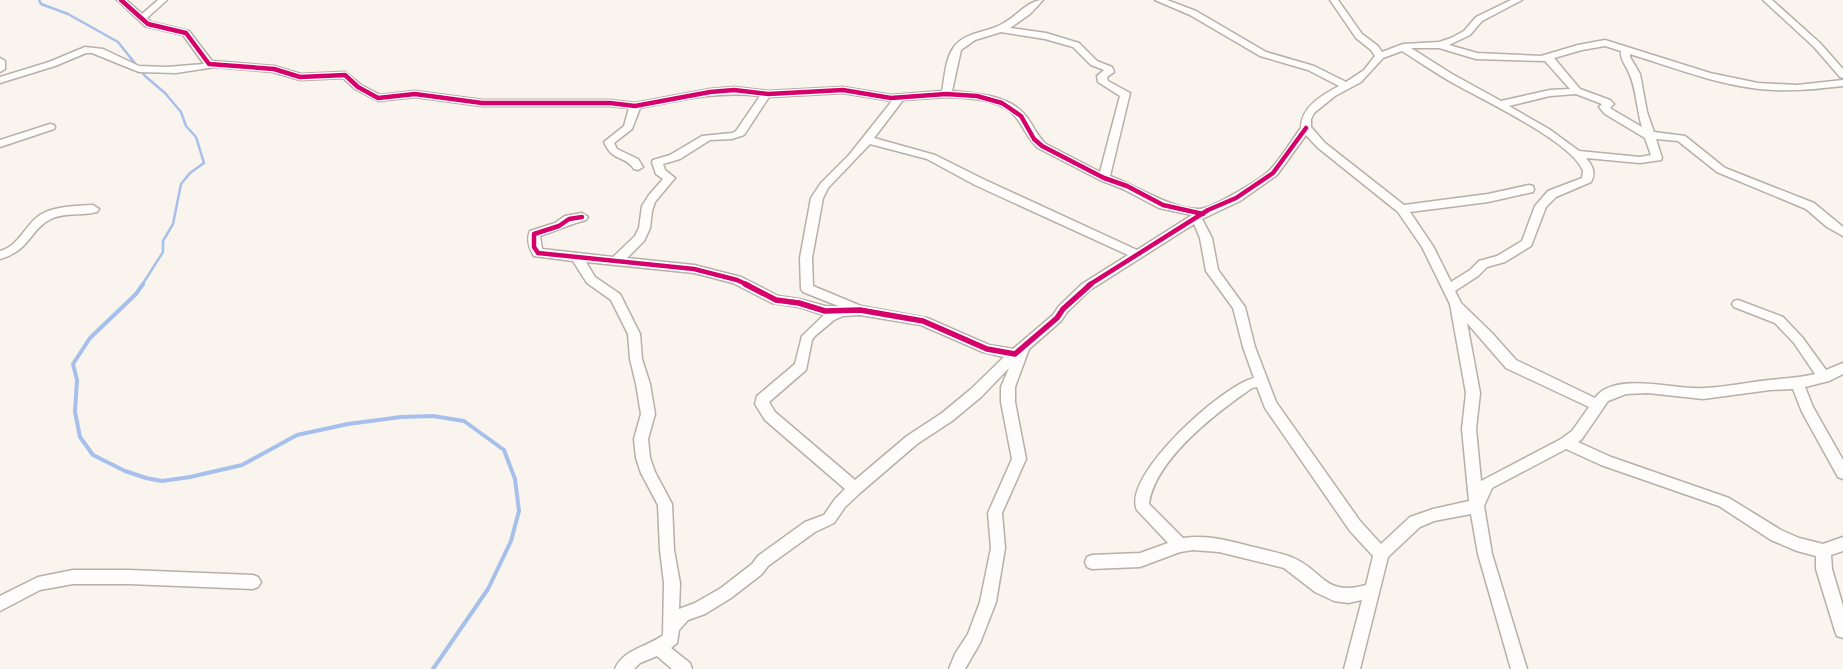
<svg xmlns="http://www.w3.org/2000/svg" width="1843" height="669" font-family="'Source Sans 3',sans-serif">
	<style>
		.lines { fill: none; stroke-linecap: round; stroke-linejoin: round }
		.stream-far1 { stroke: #a7c0eb; stroke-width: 2.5 }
		.stream { stroke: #a7c0eb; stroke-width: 4 }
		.minor-casing { stroke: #b7afa8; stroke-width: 3 }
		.minor { fill: #fefdfc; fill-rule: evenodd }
		.cycleway-far1-casing { stroke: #fff; stroke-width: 7 }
		.cycleway-casing { stroke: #fff; stroke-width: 9 }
		.cycleway-far1 { stroke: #d6006c; stroke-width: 4.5 }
		.cycleway { stroke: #d6006c; stroke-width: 5.5 }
	</style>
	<rect width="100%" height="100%" fill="#faf4ee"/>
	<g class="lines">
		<!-- stream-far1 -->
		<polyline class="stream-far1" points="39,0 41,4 68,14 118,42 145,76 165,93 181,112 186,126 196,137 204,163 190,173 181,184 173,224 163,241 163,252 142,285"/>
		<!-- stream -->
		<polyline class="stream" points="143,284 136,294 90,338 73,364 77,380 75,412 80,437 93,455 125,471 146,478 162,481 190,477 242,465 297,435 348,424 401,417 433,416 464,421 504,450 515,479 519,511 511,541 488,589 433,669"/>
		<defs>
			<g id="minor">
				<path d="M117,0H126L142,14L158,0H167L147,18L151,22L189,31L212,61L274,66L301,74L345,72L361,85L380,95L415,91L482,100H610L635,103L710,89L734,87L768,91L843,87L891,95L942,91C945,77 945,59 954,47C965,32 986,33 1002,24C1016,17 1028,0 1043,0L1030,14L1010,28L1046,33L1079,43L1097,61L1112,67L1114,72L1107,77L1108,81L1130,93L1110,176C1135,185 1173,210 1199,209C1212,209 1259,180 1269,171C1281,159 1291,141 1301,128C1301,107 1322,95 1339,86L1308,70L1260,56L1190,15L1155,0H1167L1196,11L1266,52L1314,66L1346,82L1364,70L1375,56L1371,50L1356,38L1330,0H1338L1362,34L1378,46L1382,52L1403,44L1439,42L1451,38L1464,31L1476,17L1511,0H1522L1482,21L1470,35L1449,45L1477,53L1541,56L1578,45L1605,40L1710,73L1758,83L1797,85L1843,80V86C1815,89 1788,92 1759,89C1715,84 1672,67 1630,54V57L1640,74L1647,112L1654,132L1685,136L1725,168L1814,203L1843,227V236L1827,227L1806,209L1717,172L1678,141L1656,139L1662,158L1661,160L1640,163L1586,158C1593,166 1596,173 1591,182L1556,197L1546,207L1531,246L1505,262L1487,267L1478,276L1455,291L1461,303L1492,333L1516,360L1595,398C1615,370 1677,391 1705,388C1727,387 1748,382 1770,380C1786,378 1800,378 1815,374L1794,343L1775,323L1734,307L1732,304L1734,301L1738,300L1783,317L1802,337L1826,370L1843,363V374L1829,381L1805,387L1813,407L1843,460V479L1838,477L1802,412L1793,389L1770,390L1703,399L1648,393L1626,394L1608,401L1582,439L1578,442L1611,457L1729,498L1781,530L1799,538L1823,544L1843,537V551L1831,555L1832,569L1843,606V638L1837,636L1835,631L1816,569V556L1797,551L1771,540L1719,506L1601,465L1566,449L1492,488L1484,506L1492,554L1527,669H1511L1478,554L1471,514L1434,521L1420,527L1388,557L1360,669H1344L1362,600L1348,603L1334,601L1315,592L1284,568L1219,552L1193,550L1180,552L1140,567L1092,569L1087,567L1085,562L1087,557L1092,555L1140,553L1168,543L1137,510C1121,476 1223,385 1254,378L1243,347L1233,308L1206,271L1200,238L1194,224L1090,290L1067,312L1061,321L1029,349L1015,387V402L1026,459L1002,513L1005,548L996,602L980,643L965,669H949L955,654L968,634L980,602L991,548L988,513L1012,459L1001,402V387L1009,368L981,397L952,421L917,444L860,493L845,507L834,523L815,532L768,566L762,574L731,598L705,614L688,620L679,630L677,643L671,648L690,663L692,669H672L657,656L640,663L634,669H615C623,649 648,647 663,635L664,583L660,550L658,505L641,473L636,458L634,439L641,414L636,384L630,359L628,334L611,300L587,283L573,261L534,256C529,248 526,240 530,231L555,223L565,216L582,213L588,217L586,220C570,224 556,231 540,236L542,249L613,257L635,236L639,228L642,206L649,195L663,179L656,174L652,162L653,160L670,155L702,136L732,133L736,131L760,96C716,91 682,100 640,108L632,129L614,143L617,149L638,159L643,167L638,170L634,169C624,154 613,163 604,142L624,126L629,108L610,106H482L415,97L378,101L355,89L343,78L300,80L273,72L215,67L176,73L139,72L92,53H86L55,66L0,83V77L49,62L85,47L103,49L139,66L167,67L204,64L183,35L145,26ZM1001,32L1045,39L1073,47L1091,65L1104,70L1097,76L1098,82L1120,96L1100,172L1046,144C1036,135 1033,124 1025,115C1009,95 975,93 952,91L961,50L975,40ZM1605,46L1621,51C1620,60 1626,65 1629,73C1636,87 1637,111 1642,127L1613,110L1610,108L1614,104L1610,100L1580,89L1554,58L1582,50ZM1411,48H1439L1476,59L1545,61L1570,89L1550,90L1501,101L1452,74ZM1402,51C1418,61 1434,72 1451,82C1479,98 1573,142 1583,171L1582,178L1548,191L1535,206L1522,241L1497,256L1479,261L1470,270L1451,282L1433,246L1410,212L1488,202L1533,192L1534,189L1533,186L1529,185L1488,194L1404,205L1325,143L1311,127V119L1314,113L1335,96L1361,82L1383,58ZM843,93L892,101L849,155L821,183L811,198L800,258L801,289L803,292L841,307L825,306L799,299L778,296L741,277L694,265L627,258L644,241L650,228L652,211L655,202L675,178L665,170L663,164L680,159L710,140L732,139L744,135L769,97ZM1576,94L1602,104L1599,107L1605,114L1645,138L1651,155L1640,157L1579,151L1549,129L1509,106L1550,96ZM946,97C969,98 1004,98 1018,120C1025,130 1029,140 1038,148L1100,180L1123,189L1159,208L1192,215L1137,250L983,179L935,155L874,138L903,100ZM1306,135L1317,147L1398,212L1422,247L1450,304L1466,393L1462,429L1469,501L1433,509L1410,517L1381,544L1360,521L1276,402L1255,347L1245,307L1218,270L1212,238L1202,219L1240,201L1277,175ZM870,144L927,159L975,185L1128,255L1082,284L1059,306L1053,315L1013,349L989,345L927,318L861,306L813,286L812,258L823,198L828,188ZM586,262L694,273L733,283L772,303L799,307L824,315L802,336L795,364L757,396L755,404L765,420L845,489L835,499L824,515L805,522L758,556L752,564L721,588L695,603L679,609L680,583L674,550L672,504L655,472L650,458L648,439L655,414L650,384L642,359L640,334L620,294L595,277ZM860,315L921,325L983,352L1004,357L971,389L942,413L907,436L855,480L775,412L769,402L806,370L812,340L815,336L834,320L843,316ZM1467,323L1506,368L1589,407L1572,431L1561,439L1481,481L1476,429L1480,393ZM1257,387L1265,408L1350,531L1373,556L1366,585C1323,597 1324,570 1291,557C1281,553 1269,551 1258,548C1233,542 1209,534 1183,538L1149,504C1155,459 1216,413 1252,388Z"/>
				<polygon points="1763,0 1772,0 1820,43 1843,69 1843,78 1840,77 1814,47"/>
				<polygon points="0,58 5,61 5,69 0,72"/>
				<polygon points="50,124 54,125 55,127 54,129 0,147 0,140"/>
				<path d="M93,205L99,209L97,212C82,216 65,212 51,219C29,230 31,250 0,259V251C19,246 25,225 40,215C54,206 76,206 93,205Z"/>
				<polygon points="73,570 129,570 253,575 258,577 261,582 258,587 253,589 129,584 73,584 40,590 0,611 0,596 38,577"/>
			</g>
		</defs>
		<!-- minor casing -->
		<use href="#minor" class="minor-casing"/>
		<!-- minor -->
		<use href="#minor" class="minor"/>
		<defs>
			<g id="cycleway-far1">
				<polyline points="121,0 148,24 186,33 209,64 274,69 300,77 345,75 358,87 378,98 415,94 482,103 610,103 635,106 710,92 734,90 768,94 843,90 891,98 946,94 977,96 1002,103 1021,116 1034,139 1042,146 1104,178 1127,186 1163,205 1203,214"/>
				<polyline points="582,217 569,219 559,226 534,234 534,247 538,253 694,269 737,280 748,285"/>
				<polyline points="1089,285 1208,210 1236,198 1273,173 1306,128"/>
			</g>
			<polyline id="cycleway" points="745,284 776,300 799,303 825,311 860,310 923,321 987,349 1015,354 1057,318 1063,309 1091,284"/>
		</defs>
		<!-- cycleway-far1 casing -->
		<use href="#cycleway-far1" class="cycleway-far1-casing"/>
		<!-- cycleway casing -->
		<use href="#cycleway" class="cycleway-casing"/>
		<!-- cycleway-far1 -->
		<use href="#cycleway-far1" class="cycleway-far1"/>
		<!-- cycleway -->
		<use href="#cycleway" class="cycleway"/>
	</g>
</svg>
